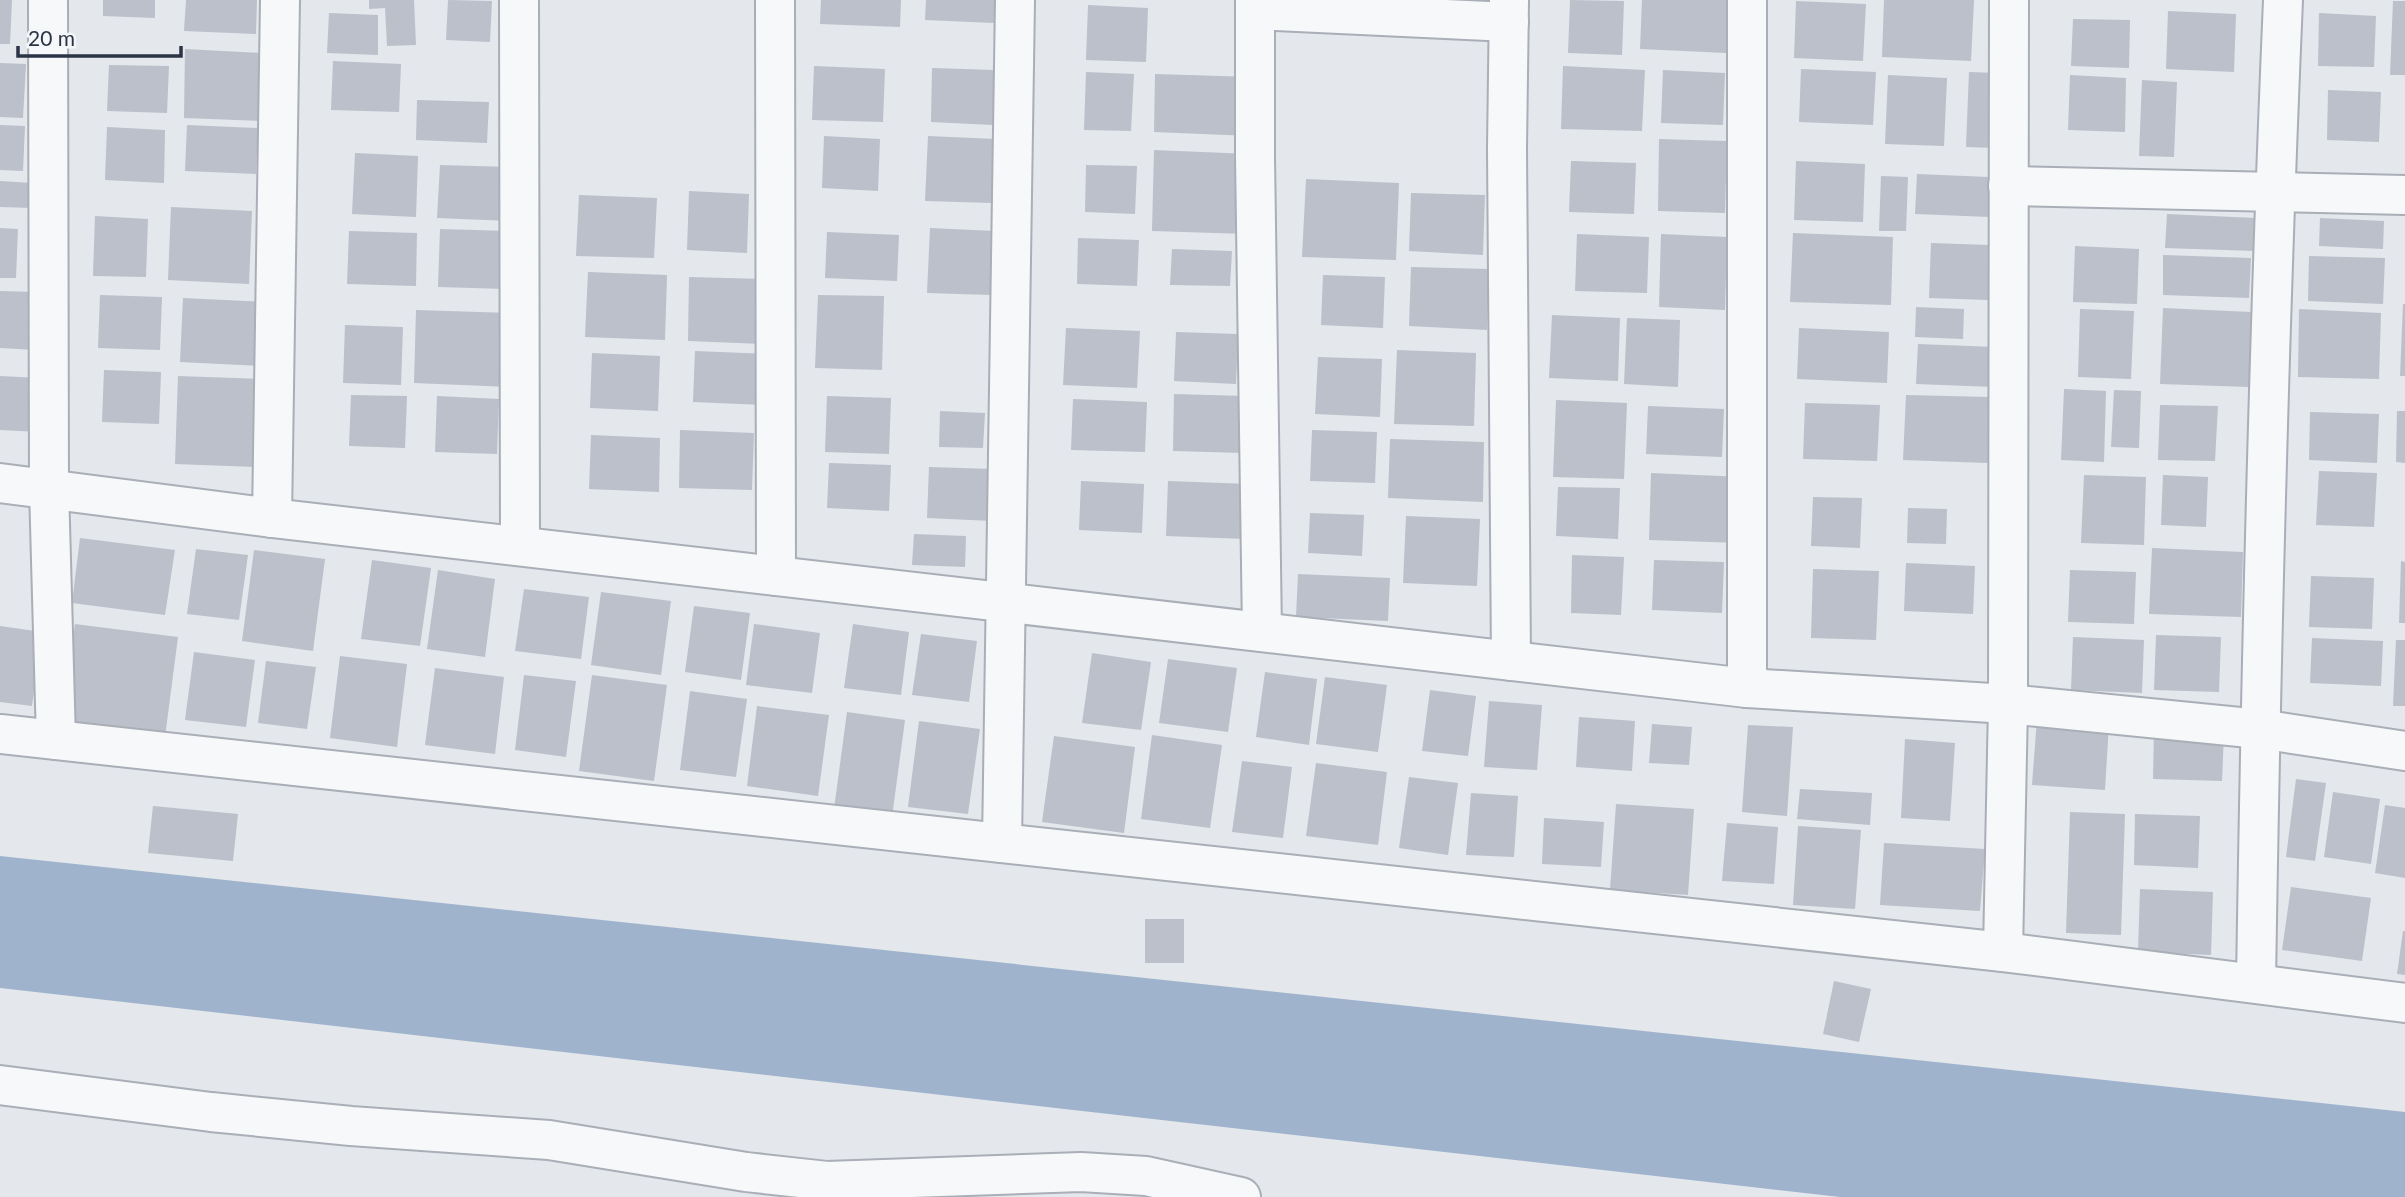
<svg xmlns="http://www.w3.org/2000/svg" width="2405" height="1197" font-family="Lato,sans-serif">
	<style>
		.water { fill: #9fb4cc }
		.building { fill: #bbc0ca }
		.lines { fill: none; stroke-linecap: round; stroke-linejoin: round }
		.minor-casing { stroke: #a9aeb7; stroke-width: 42 }
		.minor { stroke: #f7f8fa; stroke-width: 38 }
	</style>
	<rect width="100%" height="100%" fill="#e4e7ec"/>
	<!-- water -->
	<polygon class="water" points="0,856 2405,1112 2405,1197 1840,1197 0,988"/>
	<!-- building -->
	<g class="building">
		<polygon points="0,0 12,0 10,44 0,44"/>
		<polygon points="103,0 155,0 155,18 103,16"/>
		<polygon points="186,0 257,0 256,34 184,31"/>
		<polygon points="369,0 414,0 416,45 387,46 385,8 369,9"/>
		<polygon points="448,0 492,1 490,42 446,40"/>
		<polygon points="821,0 901,0 900,27 820,24"/>
		<polygon points="926,0 995,0 994,23 925,20"/>
		<polygon points="1570,0 1624,1 1622,55 1568,53"/>
		<polygon points="1642,0 1728,0 1726,53 1640,49"/>
		<polygon points="1884,0 1974,0 1971,61 1882,57"/>
		<polygon points="1796,1 1866,4 1863,61 1794,58"/>
		<polygon points="2393,1 2405,1 2405,75 2390,75"/>
		<polygon points="1088,5 1148,8 1146,62 1086,60"/>
		<polygon points="2168,11 2236,14 2234,72 2166,69"/>
		<polygon points="329,13 378,15 378,55 327,53"/>
		<polygon points="2319,13 2376,16 2374,67 2318,66"/>
		<polygon points="2073,19 2130,20 2129,68 2071,66"/>
		<polygon points="185,49 262,53 260,121 184,118"/>
		<polygon points="333,61 401,64 399,112 331,110"/>
		<polygon points="0,63 26,64 23,118 0,117"/>
		<polygon points="109,65 169,66 167,113 107,111"/>
		<polygon points="814,66 885,69 883,122 812,120"/>
		<polygon points="1563,66 1645,70 1642,131 1561,129"/>
		<polygon points="932,68 995,70 993,125 931,122"/>
		<polygon points="1801,69 1876,72 1873,125 1799,122"/>
		<polygon points="1663,70 1725,73 1723,125 1661,123"/>
		<polygon points="1086,72 1134,74 1131,131 1084,130"/>
		<polygon points="1969,72 1998,73 1996,148 1966,147"/>
		<polygon points="1155,74 1254,77 1251,136 1154,132"/>
		<polygon points="1888,75 1947,78 1944,146 1885,144"/>
		<polygon points="2070,75 2126,78 2125,132 2068,130"/>
		<polygon points="2142,80 2177,82 2174,157 2139,156"/>
		<polygon points="2328,90 2381,92 2379,142 2327,140"/>
		<polygon points="417,100 489,102 487,143 416,140"/>
		<polygon points="0,125 25,126 23,171 0,170"/>
		<polygon points="187,125 258,128 256,174 185,171"/>
		<polygon points="107,127 165,130 164,183 105,180"/>
		<polygon points="824,136 880,139 878,191 822,188"/>
		<polygon points="928,136 996,139 993,203 925,201"/>
		<polygon points="1659,139 1727,141 1725,213 1658,211"/>
		<polygon points="1154,150 1250,154 1246,234 1152,231"/>
		<polygon points="355,153 418,156 416,217 352,214"/>
		<polygon points="1571,161 1636,163 1634,214 1569,212"/>
		<polygon points="1796,161 1865,164 1863,222 1794,220"/>
		<polygon points="440,165 513,167 510,221 437,218"/>
		<polygon points="1086,165 1137,166 1135,214 1085,212"/>
		<polygon points="1917,174 1989,177 1989,217 1915,214"/>
		<polygon points="1881,176 1908,177 1906,231 1879,231"/>
		<polygon points="1306,179 1399,183 1396,260 1302,257"/>
		<polygon points="0,181 33,183 32,208 0,207"/>
		<polygon points="689,191 749,194 747,253 687,250"/>
		<polygon points="1411,193 1485,195 1483,255 1409,251"/>
		<polygon points="579,195 657,198 654,258 576,256"/>
		<polygon points="171,207 252,211 249,284 168,280"/>
		<polygon points="2167,214 2256,218 2255,251 2165,248"/>
		<polygon points="95,216 148,219 146,277 93,276"/>
		<polygon points="2320,218 2384,221 2383,249 2319,246"/>
		<polygon points="0,228 18,229 16,278 0,278"/>
		<polygon points="930,228 994,231 991,295 927,293"/>
		<polygon points="440,229 508,231 506,289 438,287"/>
		<polygon points="349,231 417,233 416,286 347,284"/>
		<polygon points="827,232 899,235 897,281 825,278"/>
		<polygon points="1793,233 1893,237 1891,305 1790,302"/>
		<polygon points="1577,234 1649,237 1647,293 1575,291"/>
		<polygon points="1661,234 1727,237 1725,310 1659,307"/>
		<polygon points="1078,238 1139,240 1137,286 1077,284"/>
		<polygon points="1931,243 1989,245 1988,300 1929,298"/>
		<polygon points="2075,246 2139,249 2137,304 2073,302"/>
		<polygon points="1172,249 1232,251 1230,286 1170,285"/>
		<polygon points="2163,255 2251,258 2249,298 2163,295"/>
		<polygon points="2309,256 2385,258 2383,304 2308,301"/>
		<polygon points="1411,267 1489,269 1487,330 1409,326"/>
		<polygon points="588,272 667,275 665,340 585,337"/>
		<polygon points="1323,275 1385,277 1383,328 1321,325"/>
		<polygon points="689,277 765,279 762,344 688,341"/>
		<polygon points="0,291 37,292 35,350 0,348"/>
		<polygon points="100,295 162,297 160,350 98,348"/>
		<polygon points="818,295 884,296 882,370 815,368"/>
		<polygon points="183,298 266,302 263,366 180,362"/>
		<polygon points="2403,304 2405,304 2405,376 2400,376"/>
		<polygon points="1916,307 1964,309 1963,339 1915,337"/>
		<polygon points="2163,308 2251,312 2249,387 2160,384"/>
		<polygon points="2080,309 2134,311 2131,379 2078,377"/>
		<polygon points="2299,309 2381,313 2379,379 2298,377"/>
		<polygon points="416,310 514,313 510,387 414,383"/>
		<polygon points="1552,315 1620,318 1618,381 1549,378"/>
		<polygon points="1627,318 1680,320 1678,387 1624,384"/>
		<polygon points="345,325 403,327 401,385 343,383"/>
		<polygon points="1066,328 1140,331 1137,388 1063,385"/>
		<polygon points="1799,328 1889,332 1887,383 1797,379"/>
		<polygon points="1176,332 1238,334 1236,384 1174,381"/>
		<polygon points="1918,344 1995,347 1994,387 1916,384"/>
		<polygon points="1397,350 1476,353 1474,426 1394,424"/>
		<polygon points="695,351 768,354 766,405 693,402"/>
		<polygon points="592,353 660,356 658,411 590,408"/>
		<polygon points="1318,357 1382,359 1380,417 1315,414"/>
		<polygon points="104,370 161,372 159,424 102,422"/>
		<polygon points="0,376 40,378 39,432 0,430"/>
		<polygon points="178,376 262,379 258,467 175,464"/>
		<polygon points="2064,389 2106,391 2104,462 2061,460"/>
		<polygon points="2114,390 2141,391 2139,448 2111,447"/>
		<polygon points="1174,394 1246,396 1244,453 1173,451"/>
		<polygon points="351,395 407,396 405,448 349,446"/>
		<polygon points="1906,395 1990,397 1988,463 1903,460"/>
		<polygon points="437,396 499,399 497,454 435,452"/>
		<polygon points="827,396 891,398 889,454 825,452"/>
		<polygon points="1073,399 1147,402 1145,452 1071,450"/>
		<polygon points="1556,400 1627,403 1624,479 1553,477"/>
		<polygon points="1805,403 1880,405 1877,461 1803,459"/>
		<polygon points="2160,405 2218,406 2215,461 2158,460"/>
		<polygon points="1648,406 1724,409 1722,457 1646,454"/>
		<polygon points="940,411 985,413 983,448 939,447"/>
		<polygon points="2397,411 2405,411 2405,463 2396,462"/>
		<polygon points="2310,412 2379,414 2377,463 2309,460"/>
		<polygon points="680,430 754,433 752,490 679,488"/>
		<polygon points="1312,430 1377,432 1375,483 1310,481"/>
		<polygon points="591,435 660,438 659,492 589,489"/>
		<polygon points="1390,439 1484,442 1483,502 1388,498"/>
		<polygon points="829,463 891,465 889,511 827,508"/>
		<polygon points="929,467 994,469 992,521 927,518"/>
		<polygon points="2319,471 2377,473 2374,527 2316,525"/>
		<polygon points="1651,473 1743,477 1741,543 1649,540"/>
		<polygon points="2084,475 2146,477 2144,545 2081,543"/>
		<polygon points="2163,475 2208,477 2206,527 2161,525"/>
		<polygon points="1081,481 1144,484 1142,533 1079,530"/>
		<polygon points="1168,481 1249,484 1246,539 1166,536"/>
		<polygon points="1558,487 1620,488 1618,539 1556,536"/>
		<polygon points="1813,497 1862,498 1860,548 1811,546"/>
		<polygon points="1908,508 1947,509 1946,544 1907,543"/>
		<polygon points="1310,513 1364,515 1362,556 1308,553"/>
		<polygon points="1406,516 1480,519 1477,586 1403,583"/>
		<polygon points="914,534 966,536 965,567 912,565"/>
		<polygon points="80,538 175,550 165,615 72,603"/>
		<polygon points="2152,548 2243,552 2241,617 2149,614"/>
		<polygon points="196,549 248,555 239,620 187,614"/>
		<polygon points="254,550 325,559 313,651 242,641"/>
		<polygon points="1572,555 1624,557 1621,615 1571,613"/>
		<polygon points="372,560 431,568 420,646 361,639"/>
		<polygon points="1654,560 1724,562 1722,613 1652,610"/>
		<polygon points="2401,561 2405,562 2405,623 2399,623"/>
		<polygon points="1906,563 1975,566 1973,614 1904,611"/>
		<polygon points="1813,569 1879,571 1876,640 1811,638"/>
		<polygon points="438,570 495,579 485,657 427,649"/>
		<polygon points="2070,570 2136,572 2134,624 2068,622"/>
		<polygon points="1298,574 1390,578 1388,621 1296,617"/>
		<polygon points="2311,576 2374,578 2372,629 2309,627"/>
		<polygon points="524,589 589,597 581,659 515,651"/>
		<polygon points="601,592 671,601 661,675 591,665"/>
		<polygon points="694,606 750,613 741,680 685,672"/>
		<polygon points="75,624 178,637 165,737 62,724"/>
		<polygon points="754,624 820,633 812,693 746,685"/>
		<polygon points="853,624 909,632 901,695 844,688"/>
		<polygon points="0,626 42,632 32,706 0,702"/>
		<polygon points="921,634 977,641 969,702 912,695"/>
		<polygon points="2156,635 2221,637 2219,692 2154,690"/>
		<polygon points="2073,637 2144,640 2142,693 2071,690"/>
		<polygon points="2312,638 2383,641 2381,686 2310,683"/>
		<polygon points="2396,640 2405,640 2405,706 2393,706"/>
		<polygon points="194,652 255,660 246,727 185,720"/>
		<polygon points="1092,653 1151,662 1141,730 1082,723"/>
		<polygon points="340,656 407,664 397,747 330,738"/>
		<polygon points="1168,659 1237,668 1228,732 1159,723"/>
		<polygon points="266,661 316,667 307,729 258,723"/>
		<polygon points="435,668 504,677 495,754 425,745"/>
		<polygon points="1265,672 1317,679 1309,745 1256,737"/>
		<polygon points="524,675 576,681 566,757 515,750"/>
		<polygon points="592,675 667,685 654,781 579,771"/>
		<polygon points="1325,677 1387,685 1378,752 1316,744"/>
		<polygon points="1430,690 1476,696 1468,756 1422,751"/>
		<polygon points="690,691 747,699 736,777 680,770"/>
		<polygon points="1489,701 1542,705 1537,770 1484,767"/>
		<polygon points="757,706 829,715 818,796 747,786"/>
		<polygon points="847,712 905,720 892,817 834,809"/>
		<polygon points="1579,717 1635,721 1632,771 1576,767"/>
		<polygon points="2037,719 2109,724 2105,790 2032,785"/>
		<polygon points="919,721 980,729 968,814 908,807"/>
		<polygon points="1652,724 1692,727 1689,765 1649,763"/>
		<polygon points="1748,725 1793,727 1787,816 1742,812"/>
		<polygon points="2154,731 2224,734 2222,781 2153,779"/>
		<polygon points="1152,735 1222,745 1210,828 1141,819"/>
		<polygon points="1054,736 1135,747 1124,833 1042,822"/>
		<polygon points="1905,739 1955,743 1950,821 1901,818"/>
		<polygon points="1242,761 1292,767 1283,838 1232,832"/>
		<polygon points="1316,763 1387,772 1378,845 1306,836"/>
		<polygon points="1409,777 1458,783 1448,855 1399,848"/>
		<polygon points="2296,779 2326,783 2315,861 2286,857"/>
		<polygon points="1800,789 1872,793 1870,825 1797,819"/>
		<polygon points="2333,792 2380,799 2371,864 2324,857"/>
		<polygon points="1471,793 1518,796 1514,857 1466,855"/>
		<polygon points="1616,804 1694,809 1688,895 1610,890"/>
		<polygon points="2385,805 2405,808 2405,878 2375,873"/>
		<polygon points="153,806 238,814 233,861 148,853"/>
		<polygon points="2070,812 2125,814 2121,935 2066,933"/>
		<polygon points="2135,814 2200,816 2198,868 2134,865"/>
		<polygon points="1544,818 1604,822 1601,867 1542,864"/>
		<polygon points="1727,823 1778,827 1774,884 1722,881"/>
		<polygon points="1798,826 1861,830 1855,909 1793,905"/>
		<polygon points="1884,843 1985,849 1980,911 1880,905"/>
		<polygon points="2291,887 2371,898 2362,961 2282,950"/>
		<polygon points="2140,889 2213,892 2211,955 2138,952"/>
		<rect x="1145" y="919" width="39" height="44"/>
		<polygon points="2403,931 2405,931 2405,975 2397,974"/>
		<polygon points="1834,981 1871,989 1859,1042 1823,1034"/>
	</g>
	<g class="lines">
		<defs>
			<g id="minor">
				<polyline points="48,0 49,488 56,740"/>
				<polyline points="519,0 520,546"/>
				<polyline points="775,0 776,576"/>
				<polyline points="1255,0 1255,157 1262,632"/>
				<polyline points="1509,0 1507,149 1511,661"/>
				<polyline points="1747,0 1747,688"/>
				<polyline points="1255,10 1509,22"/>
				<polyline points="2008,186 2405,195"/>
				<polyline points="0,483 272,518 1747,688 2008,704 2260,729 2405,751"/>
				<polyline points="272,518 280,0"/>
				<polyline points="0,734 2003,952 2405,1003"/>
				<polyline points="1002,843 1015,0"/>
				<polyline points="2003,952 2008,704 2009,0"/>
				<path d="M2256,983C2261,655 2269,327 2283,0"/>
				<polyline points="0,1085 211,1112 351,1126 549,1140 746,1172 827,1181 1081,1172 1146,1176 1241,1197"/>
			</g>
		</defs>
		<!-- minor casing -->
		<use href="#minor" class="minor-casing"/>
		<!-- minor -->
		<use href="#minor" class="minor"/>
	</g>
	<!-- scale -->
	<path d="M18 46v10h163v-10" fill="none" stroke="#2b3445" stroke-width="3.5"/>
	<text x="28" y="46" font-size="21" fill="#2b3445" stroke="#f4f6f9" stroke-width="5" paint-order="stroke">20 m</text>
</svg>
